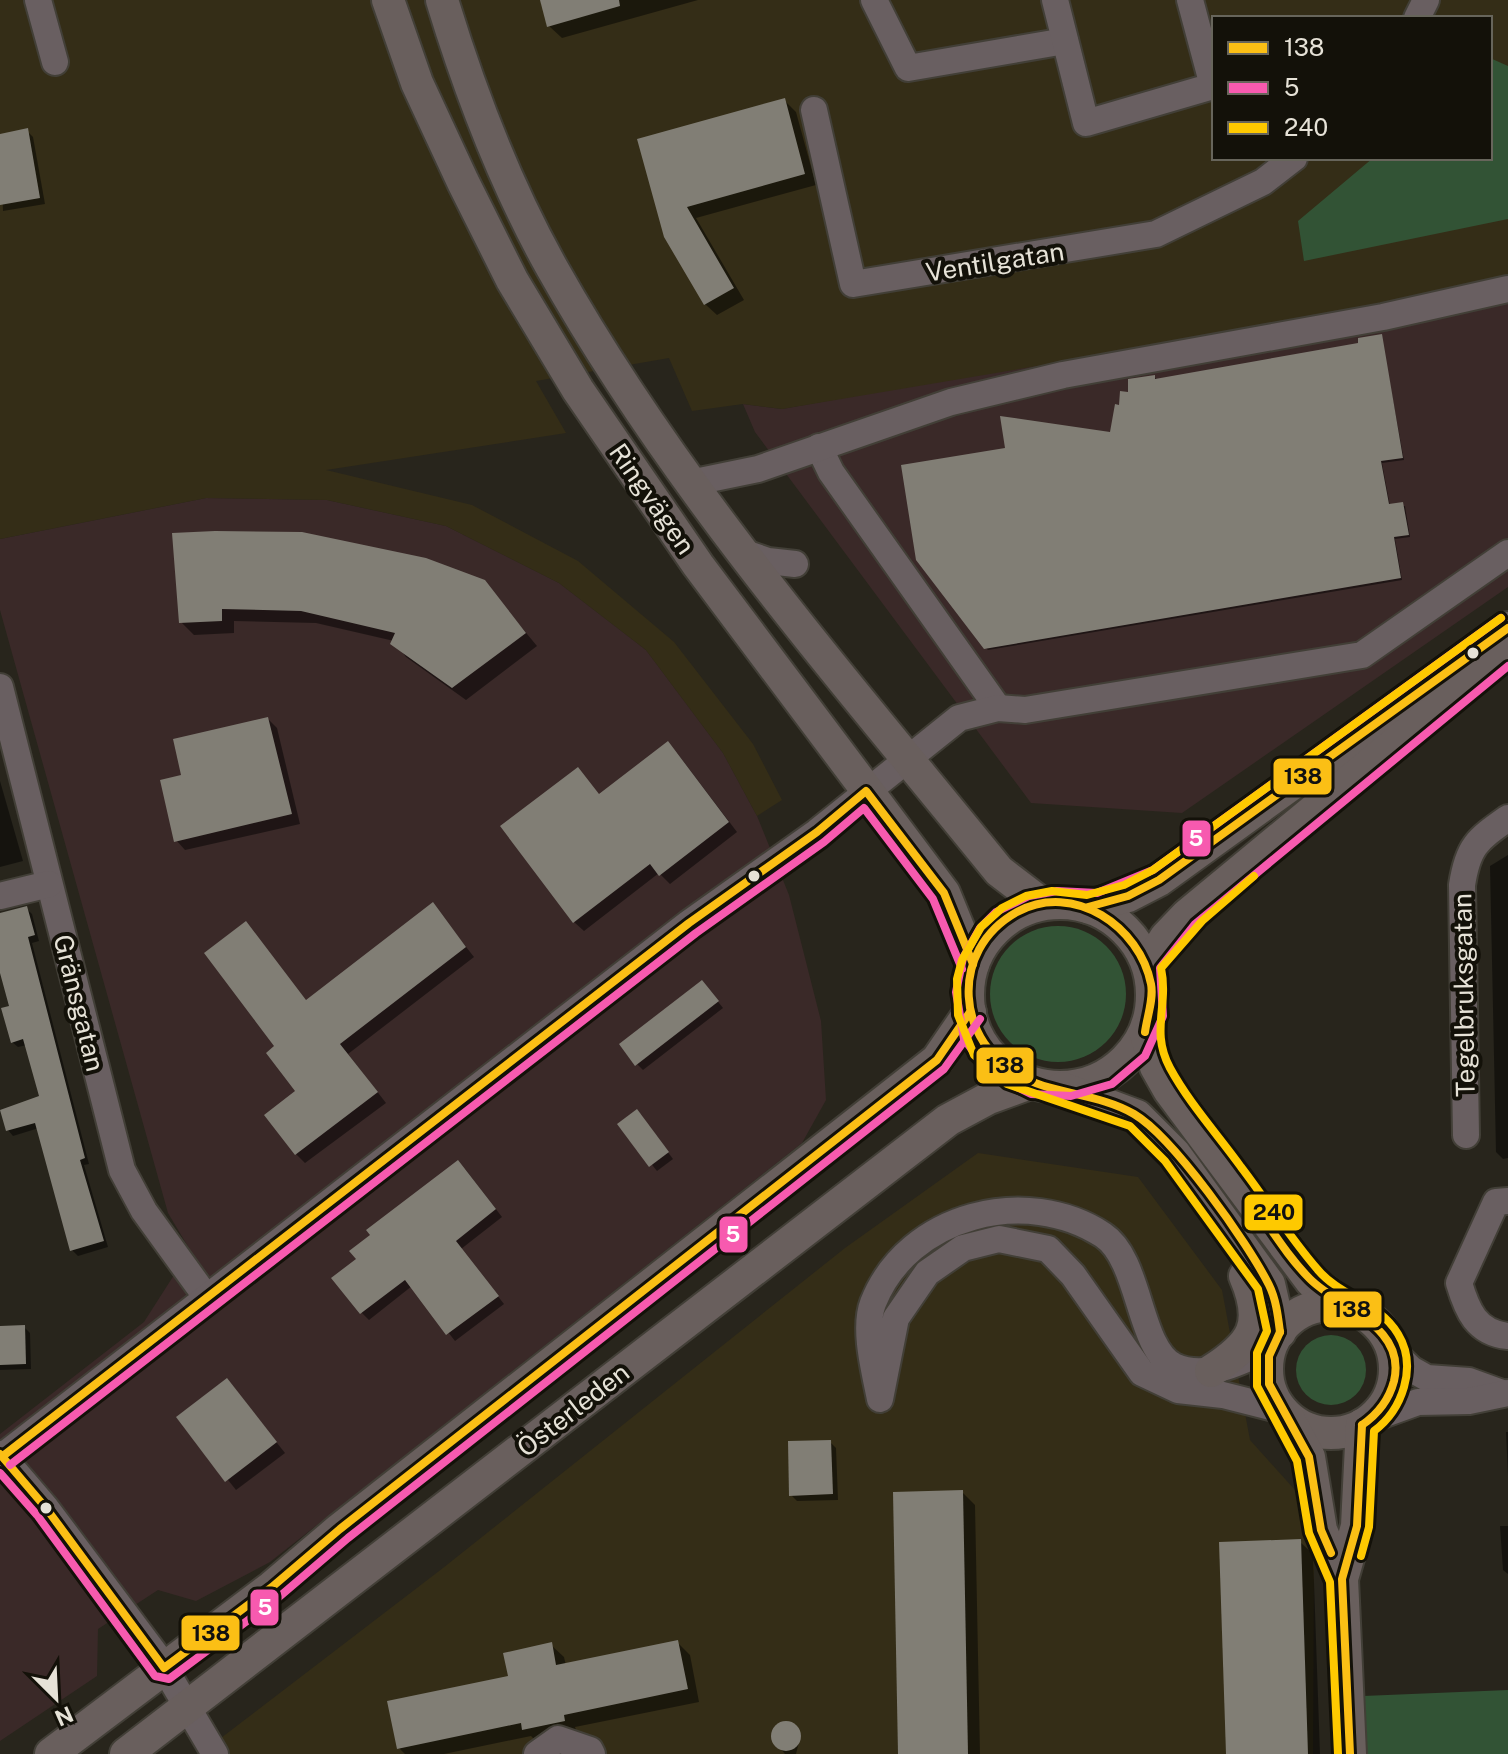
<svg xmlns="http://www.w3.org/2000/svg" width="1508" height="1754" font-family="'Public Sans',sans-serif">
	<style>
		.commercial { fill: #3a2928 }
		.built { fill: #342d17; fill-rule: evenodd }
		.green { fill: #325335 }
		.shadow { fill: #0007 }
		.building { fill: #817e75 }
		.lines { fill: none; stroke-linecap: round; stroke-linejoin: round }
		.minor-casing { stroke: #423f37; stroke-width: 30 }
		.major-casing { stroke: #423f37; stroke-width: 36 }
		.minor { stroke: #695f61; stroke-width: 26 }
		.major { stroke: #695f5d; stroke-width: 32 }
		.bus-1-casing { stroke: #131109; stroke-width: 14 }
		.bus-2-casing { stroke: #131109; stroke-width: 14 }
		.bus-3-casing { stroke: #131109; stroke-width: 14 }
		.bus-1 { stroke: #fbbf15; stroke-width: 8 }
		.bus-2 { stroke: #f75aaf; stroke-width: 8 }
		.bus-3 { stroke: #fec900; stroke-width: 8 }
		.bus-dot { fill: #e6e2d7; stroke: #131109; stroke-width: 3 }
		.labels { text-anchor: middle; stroke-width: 8; stroke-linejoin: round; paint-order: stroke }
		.street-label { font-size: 26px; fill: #e6e2d7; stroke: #131109 }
		.line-badge { stroke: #131109; stroke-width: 3 }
		.badge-label { font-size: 22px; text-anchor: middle; font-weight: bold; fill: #fff }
		.pale-badge-label { font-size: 22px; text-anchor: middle; font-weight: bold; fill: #111 }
	</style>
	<rect width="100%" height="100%" fill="#28251c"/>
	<!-- commercial -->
	<g class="commercial">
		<polygon points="1508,279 1508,587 1182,813 1031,803 755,432 743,404 782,409"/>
		<polygon points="206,498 327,500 446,526 559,583 646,650 723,753 757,816 789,895 821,1021 826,1100 802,1143 270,1562 196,1601 158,1590 98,1629 97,1676 0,1741 0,1434 144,1322 190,1250 168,1213 0,610 0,539"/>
	</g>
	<!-- built -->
	<g class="built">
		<path d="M0,0H1508V279L1376,309L782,409L743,404L692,411L669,358L536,381L566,433L326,470L472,505L578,561L674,642L753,744L782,800L757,816L723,753L646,650L559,583L446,526L327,500L206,498L0,539ZM1214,18H1490V158H1214Z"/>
		<polygon points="978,1153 1138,1177 1222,1290 1250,1440 1304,1500 1314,1560 1313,1754 200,1754 443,1568 845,1248"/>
	</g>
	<!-- green -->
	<g class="green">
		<polygon points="1490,58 1508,66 1508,219 1304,261 1298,221 1373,158 1490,158"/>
		<circle cx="1058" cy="994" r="68"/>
		<circle cx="1331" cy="1370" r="35"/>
		<polygon points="1508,1690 1508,1754 1366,1754 1363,1696"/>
	</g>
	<!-- shadow -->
	<g class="shadow">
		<polygon points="542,0 698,0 562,38 549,26"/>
		<polygon points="784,100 796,112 816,185 696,218 744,300 717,315 705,304 640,141"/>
		<polygon points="27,131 33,137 45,204 3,211 0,136"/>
		<polygon points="1381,336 1404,460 1382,463 1390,506 1405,506 1410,537 1395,539 1402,580 988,650 985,647 1111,435 1120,407 1130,394 1154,377 1158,380 1361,345"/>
		<polygon points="174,535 484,582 537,646 466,700 406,657 394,641 316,623 234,621 234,633 194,635 181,622"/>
		<polygon points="268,719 277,728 300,824 185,850 176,840 184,776"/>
		<polygon points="677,753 737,832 670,884 659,873 584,931 574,922 578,770 600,796"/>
		<polygon points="0,781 23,861 0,867"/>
		<polygon points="1508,855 1508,1158 1503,1159 1496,1152 1490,866"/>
		<polygon points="433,905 474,957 348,1054 386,1103 305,1163 296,1154 298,1092 277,1047 246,923 307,1002"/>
		<polygon points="26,908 32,914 39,941 32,943 89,1164 84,1165 108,1247 78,1256 72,1250 39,1128 13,1136 8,1130 42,1097 27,1045 18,1047 12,1042 12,1007 0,956 0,915"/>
		<polygon points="708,989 723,1008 643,1070 637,1064"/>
		<polygon points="642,1118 673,1159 657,1171 620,1125"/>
		<polygon points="465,1169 502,1217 461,1249 504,1304 455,1341 412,1286 369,1320 362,1313 359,1259"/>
		<polygon points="24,1327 30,1333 31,1369 0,1370 0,1328"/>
		<polygon points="227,1380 285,1453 236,1490 179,1418"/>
		<polygon points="1506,1432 1508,1432 1508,1476"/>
		<polygon points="830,1442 836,1448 838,1500 797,1501 791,1495"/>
		<polygon points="962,1492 975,1505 980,1754 900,1754"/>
		<polygon points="1500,1526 1508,1526 1508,1574 1503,1570"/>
		<polygon points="1300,1542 1313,1554 1320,1754 1228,1754"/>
		<polygon points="677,1642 690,1655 699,1702 575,1727 577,1733 537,1742 531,1736 444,1754 405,1754 399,1748 510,1678 551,1645 564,1657 566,1666"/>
		<polygon points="785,1724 801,1734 796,1754 785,1754 774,1741 774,1731"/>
	</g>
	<!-- building -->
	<g class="building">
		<polygon points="540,0 619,0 620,6 547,27"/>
		<polygon points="785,98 805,174 687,207 734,288 704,305 664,237 637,139"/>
		<polygon points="28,128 40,198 0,205 0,134"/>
		<polygon points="1382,334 1403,458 1381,461 1389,504 1403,502 1409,535 1394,537 1401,578 984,649 916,560 901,465 1005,448 1000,416 1110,432 1115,404 1119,405 1120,391 1128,392 1128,379 1155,375 1155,379 1358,343 1358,338"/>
		<polygon points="215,531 302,532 426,558 485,580 526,633 452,688 390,644 395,633 301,611 222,609 222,621 179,623 172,533"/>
		<polygon points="268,717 292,814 174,842 160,780 181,775 173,739"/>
		<polygon points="668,741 729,822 659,876 650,864 573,923 500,826 578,767 599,794"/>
		<polygon points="433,902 466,947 340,1044 378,1092 295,1155 264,1115 295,1091 266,1053 274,1046 204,953 246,921 306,1000"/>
		<polygon points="27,906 35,935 28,937 85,1158 80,1160 104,1241 70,1251 35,1123 6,1131 0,1110 39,1096 23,1039 11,1043 1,1008 9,1006 0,973 0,913"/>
		<polygon points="702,980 719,1001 635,1066 619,1044"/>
		<polygon points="637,1109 669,1152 649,1167 617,1124"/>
		<polygon points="458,1160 496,1209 456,1241 499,1296 446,1335 405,1280 360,1314 331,1278 356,1259 349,1251 370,1235 366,1230"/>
		<polygon points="25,1325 26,1364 0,1365 0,1326"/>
		<polygon points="227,1378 277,1442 225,1482 176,1417"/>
		<polygon points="831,1440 833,1494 789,1496 788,1441"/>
		<polygon points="963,1490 968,1754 898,1754 893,1492"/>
		<polygon points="1301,1539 1308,1754 1226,1754 1219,1542"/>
		<polygon points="678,1640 688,1689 564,1715 565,1721 522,1730 521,1723 397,1749 387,1701 508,1676 503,1653 552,1642 556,1665"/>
		<circle cx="786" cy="1736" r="15"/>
	</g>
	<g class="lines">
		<defs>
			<g id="minor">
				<polyline points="38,0 55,62"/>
				<polyline points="874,0 908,68 1065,41"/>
				<polyline points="1055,0 1086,123 1213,86 1190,0"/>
				<polyline points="1417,18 1426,0"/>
				<polyline points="814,110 853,284 1156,234 1263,182 1294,158"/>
				<polyline points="819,447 831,472 998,708"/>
				<polyline points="690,483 758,469 951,402 1063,375 1383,317 1508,289"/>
				<polyline points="742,552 768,561 795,564"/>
				<polyline points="0,687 122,1170 144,1211 207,1298"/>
				<polyline points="0,896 49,884"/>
				<path d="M1466,1135L1462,885C1468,846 1477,840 1508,818"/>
				<path d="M1508,1201L1496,1202L1459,1283C1467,1310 1476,1333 1508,1336"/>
				<path d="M1272,1347C1243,1361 1206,1381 1174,1366C1138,1348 1141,1260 1103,1235C1027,1185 908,1214 873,1303C863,1329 875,1373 880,1399L896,1318L927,1273L963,1248L999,1239L1048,1249L1073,1275L1142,1373L1178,1390L1223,1395L1282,1410"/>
				<polyline points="1392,1351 1411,1369 1427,1378 1469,1381 1502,1393"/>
				<polyline points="1371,1419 1418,1402 1469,1401 1508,1393"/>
				<polyline points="0,1454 46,1508 159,1659 215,1754"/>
				<polyline points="3,1456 689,923 817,832 959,718 998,708 1025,710 1362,655 1508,553"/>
				<polyline points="537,1754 558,1739 590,1750 592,1754"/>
			</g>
			<g id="major">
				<polyline points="388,0 417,83 463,182 512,280 578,390 698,565 944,893 973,964"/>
				<path d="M442,0C470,92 505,184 552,268C675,487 842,677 999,871L1042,904"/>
				<circle cx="1060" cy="995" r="92"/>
				<polyline points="1088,907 1128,896 1159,880 1508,628"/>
				<polyline points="1148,965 1166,937 1187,915 1508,650"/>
				<polyline points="1145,1032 1156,1067 1169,1090 1311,1281 1348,1308"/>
				<polyline points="1062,1088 1137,1116 1174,1153 1269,1284 1280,1332"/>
				<circle cx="1331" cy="1369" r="64"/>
				<path d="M1211,1371C1253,1344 1266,1325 1245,1276"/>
				<polyline points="1287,1416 1309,1457 1321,1530 1342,1579"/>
				<polyline points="51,1754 272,1587 340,1529 937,1060 970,1012"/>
				<polyline points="126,1754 948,1120 989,1098 1030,1083"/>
				<polyline points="1350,1754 1342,1579 1357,1526 1362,1425"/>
			</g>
		</defs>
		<!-- minor casing -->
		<use href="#minor" class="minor-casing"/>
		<!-- major casing -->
		<use href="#major" class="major-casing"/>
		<!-- minor -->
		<use href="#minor" class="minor"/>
		<!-- major -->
		<use href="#major" class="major"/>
		<defs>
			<g id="bus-1">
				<polyline points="1088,907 1128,896 1159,880 1508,628"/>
				<path d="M1145,1032C1147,1017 1154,998 1151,984C1140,927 1074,881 1017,912C948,950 955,1044 1024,1078C1058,1095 1100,1094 1134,1114C1173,1137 1248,1243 1269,1285C1276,1299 1278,1316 1280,1332"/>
				<path d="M1254,1205C1272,1230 1288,1257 1310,1279C1340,1309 1407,1326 1394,1381C1389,1400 1378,1414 1362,1425"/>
				<polyline points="1280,1332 1269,1356 1269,1384 1309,1457 1321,1530 1331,1553"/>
				<polyline points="0,1454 46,1508 164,1668 272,1587 340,1529 937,1060 970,1012"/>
				<polyline points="3,1456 689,923 817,832 866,791 944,893 973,964"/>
				<polyline points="1350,1754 1342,1579 1357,1526 1362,1425"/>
			</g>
			<g id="bus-2">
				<polyline points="1501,618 1153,870 1097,893 1057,891 1029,896 996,912 980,928 963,958 956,992 964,1039 989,1073 1031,1094 1071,1096 1112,1084 1145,1056 1163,1016 1160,968 1195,924 1508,666"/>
				<polyline points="10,1465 696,933 824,842 864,808 933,899 962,969"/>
				<polyline points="0,1473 37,1515 155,1676 169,1679 279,1597 348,1538 944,1069 980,1019"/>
			</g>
			<g id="bus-3">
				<path d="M1254,876L1202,921L1161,968C1169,1006 1150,1031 1170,1068C1189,1103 1218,1135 1241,1167C1267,1201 1290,1238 1318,1270C1341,1297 1379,1302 1398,1334C1418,1367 1402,1410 1374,1431L1369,1527L1361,1556"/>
				<polyline points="1338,1754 1330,1582 1309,1533 1297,1461 1257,1386 1257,1353 1267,1331 1258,1289 1165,1161 1130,1126 1007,1084 974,1055 958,1015 957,979 962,960 981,927 1002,908 1026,896 1052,891 1087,895 1124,885 1153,870 1501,618"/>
			</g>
		</defs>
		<!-- bus-1 casing -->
		<use href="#bus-1" class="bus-1-casing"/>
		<!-- bus-2 casing -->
		<use href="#bus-2" class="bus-2-casing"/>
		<!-- bus-3 casing -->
		<use href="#bus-3" class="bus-3-casing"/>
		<!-- bus-1 -->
		<use href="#bus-1" class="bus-1"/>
		<!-- bus-2 -->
		<use href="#bus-2" class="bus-2"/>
		<!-- bus-3 -->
		<use href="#bus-3" class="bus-3"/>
	</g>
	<!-- markers -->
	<g class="bus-dot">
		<circle cx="1473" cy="653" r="7"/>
		<circle cx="754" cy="876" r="7"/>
		<circle cx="46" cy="1508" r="7"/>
	</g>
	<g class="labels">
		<!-- street labels -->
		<g class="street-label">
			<text transform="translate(995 262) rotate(-9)" y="9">Ventilgatan</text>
			<text transform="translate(652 499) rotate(55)" y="9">Ringvägen</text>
			<text transform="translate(1464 995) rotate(-91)" y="9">Tegelbruksgatan</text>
			<text transform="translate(79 1003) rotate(76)" y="9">Gränsgatan</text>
			<text transform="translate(573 1410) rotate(-38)" y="9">Österleden</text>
		</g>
	</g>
	<g class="line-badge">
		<rect x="1272" y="757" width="61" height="39" rx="8" fill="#fbbf15"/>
		<rect x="1181" y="819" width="31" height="39" rx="8" fill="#f75aaf"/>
		<rect x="975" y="1046" width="60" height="39" rx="8" fill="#fbbf15"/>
		<rect x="1243" y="1193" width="61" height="39" rx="8" fill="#fec900"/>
		<rect x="718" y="1215" width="31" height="39" rx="8" fill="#f75aaf"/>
		<rect x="1322" y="1290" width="61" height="39" rx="8" fill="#fbbf15"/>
		<rect x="249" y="1588" width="31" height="39" rx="8" fill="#f75aaf"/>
		<rect x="180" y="1614" width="61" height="38" rx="8" fill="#fbbf15"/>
	</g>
	<g class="badge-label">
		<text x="1196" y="846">5</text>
		<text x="733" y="1242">5</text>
		<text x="265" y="1615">5</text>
	</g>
	<g class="pale-badge-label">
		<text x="1303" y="784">138</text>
		<text x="1005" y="1073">138</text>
		<text x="1274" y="1220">240</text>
		<text x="1352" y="1317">138</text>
		<text x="211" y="1641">138</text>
	</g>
	<!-- legend -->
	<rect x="1212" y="16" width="280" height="144" fill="#131109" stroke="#67655b" stroke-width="2"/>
	<rect x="1228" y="42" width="40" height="12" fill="#fbbf15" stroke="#67655b" stroke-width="2"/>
	<text x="1284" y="56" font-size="24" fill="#e6e2d7">138</text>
	<rect x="1228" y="82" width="40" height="12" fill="#f75aaf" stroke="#67655b" stroke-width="2"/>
	<text x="1284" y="96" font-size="24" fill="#e6e2d7">5</text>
	<rect x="1228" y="122" width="40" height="12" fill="#fec900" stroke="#67655b" stroke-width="2"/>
	<text x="1284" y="136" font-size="24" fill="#e6e2d7">240</text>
	<!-- north arrow -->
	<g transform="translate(56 1698) rotate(156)" stroke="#131109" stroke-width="6" paint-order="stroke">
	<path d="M0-6L14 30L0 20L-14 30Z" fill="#e6e2d7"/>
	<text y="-12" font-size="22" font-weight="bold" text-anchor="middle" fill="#e6e2d7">N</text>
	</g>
</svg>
